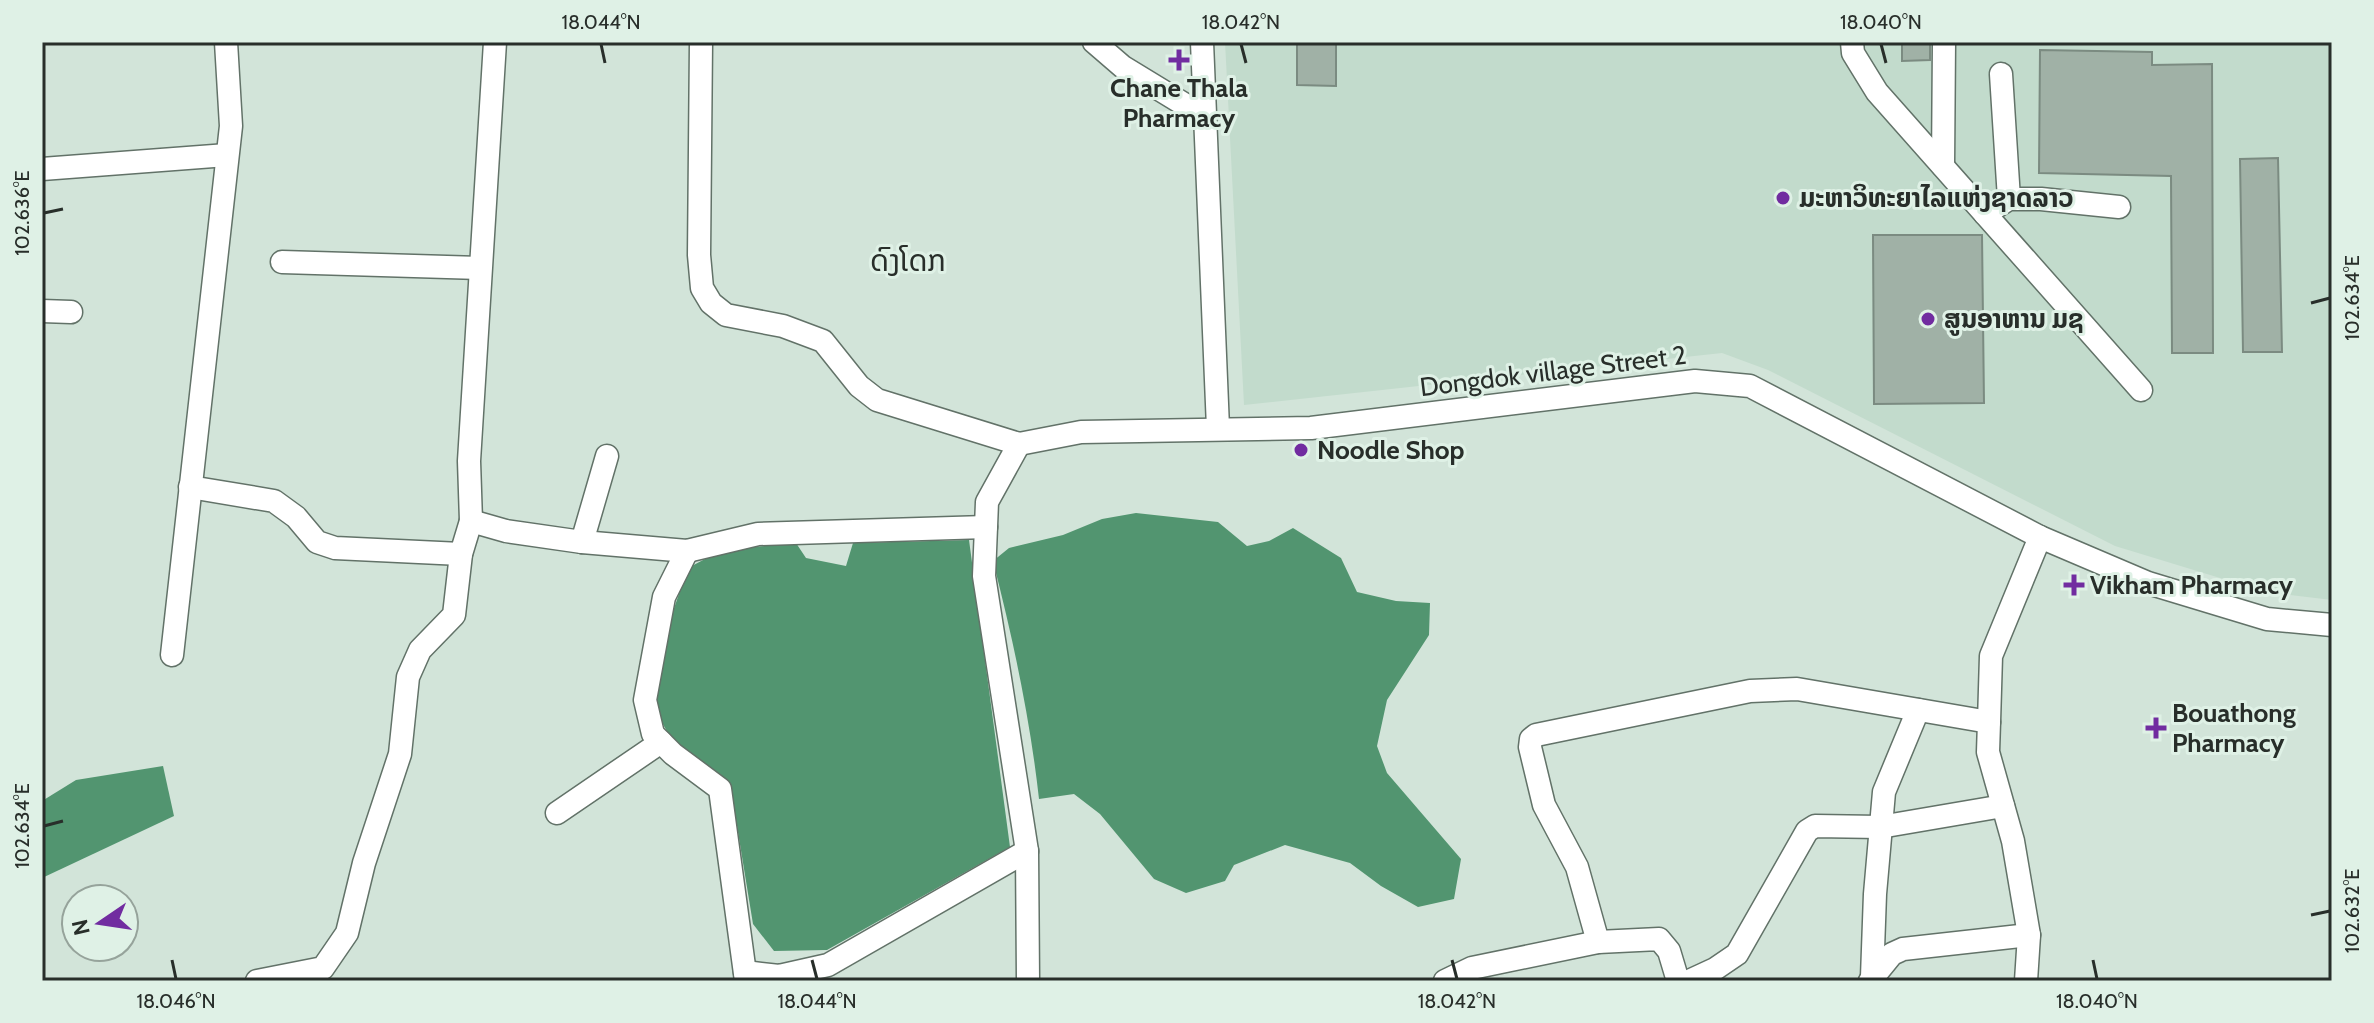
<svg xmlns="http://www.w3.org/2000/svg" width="2374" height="1023" font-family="Cabin,'Noto Sans Lao',sans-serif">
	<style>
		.built { fill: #c2dbcc }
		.water { fill: #529570 }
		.building { fill: #a0b1a6; stroke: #7b8b81; stroke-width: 2 }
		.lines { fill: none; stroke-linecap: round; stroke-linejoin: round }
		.minor-casing { stroke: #627268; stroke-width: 25 }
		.minor { stroke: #fff; stroke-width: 22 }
		.ticks { fill: none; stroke: #282e2a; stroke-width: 3 }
		.poi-dot { fill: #712ca0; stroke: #dff1e6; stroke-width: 3 }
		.labels { text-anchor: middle; stroke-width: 6; stroke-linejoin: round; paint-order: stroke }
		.poi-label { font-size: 26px; font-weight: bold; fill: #282e2a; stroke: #dff1e6; text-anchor: start }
		.street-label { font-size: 26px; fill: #282e2a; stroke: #dff1e6 }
		.quarter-label { font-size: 30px; fill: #282e2a; stroke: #dff1e6 }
		.neatline { fill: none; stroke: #282e2a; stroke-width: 3 }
		.ticks-label { font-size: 20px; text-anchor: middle; fill: #282e2a }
	</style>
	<rect width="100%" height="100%" fill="#d2e4d9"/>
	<!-- built -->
	<polygon class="built" points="1225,42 2332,42 2332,600 2266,592 2115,546 1768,370 1722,353 1244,405"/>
	<!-- water -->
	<g class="water">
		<path d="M1136,513L1218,522L1247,546L1269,541L1293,528L1341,558L1357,592L1396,601L1430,603L1429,635L1387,700L1377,746L1387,773L1461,859L1454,899L1418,907L1381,886L1350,863L1285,845L1234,865L1225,881L1186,893L1154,879L1100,814L1074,794L1039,799C1030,718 1013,639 993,561L1009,548L1063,535L1102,519Z"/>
		<polygon points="969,540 1010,847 827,950 774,951 753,924 730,783 674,744 655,710 663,640 688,568 722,550 796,543 806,558 846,566 853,543"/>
		<polygon points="163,766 174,816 42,878 42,801 76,780"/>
	</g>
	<!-- building -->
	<g class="building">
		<polygon points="1297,42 1336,42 1336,86 1297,85"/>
		<polygon points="1902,42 1930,42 1930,60 1902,61"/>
		<polygon points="2040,50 2152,52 2152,65 2212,64 2213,353 2172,353 2171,176 2039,173"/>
		<polygon points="2278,158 2282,352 2243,352 2240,159"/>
		<polygon points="1873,235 1982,235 1984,403 1874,404"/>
	</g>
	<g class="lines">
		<defs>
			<g id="minor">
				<polyline points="701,42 699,255 702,288 711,303 726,315 783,326 823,341 859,386 877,400 1019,444"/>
				<polyline points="1094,42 1123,67 1205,117"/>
				<polyline points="1202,42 1218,428"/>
				<polyline points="1852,42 1853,53 1877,92 2141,390"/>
				<polyline points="2001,74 2009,199"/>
				<polyline points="1943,166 1944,42"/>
				<polyline points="42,169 227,155"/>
				<polyline points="1985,214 2009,199 2041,199 2119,207"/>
				<polyline points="282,262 480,268"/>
				<polyline points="42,311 71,312"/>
				<polyline points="1019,444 1081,432 1311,428 1695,381 1750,386 2040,537 2148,583 2267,619 2332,625"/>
				<polyline points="1019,444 987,502 984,576 1027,851 1028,981"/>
				<polyline points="190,487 274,501 296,517 317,542 335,548 461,554"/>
				<polyline points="471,521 469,461 495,42"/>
				<polyline points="582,542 607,456"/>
				<polyline points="687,551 664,597 645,700 653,734 673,754 720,789 746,981"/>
				<polyline points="172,655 231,126 226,42"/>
				<polyline points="557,813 661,742"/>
				<polyline points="1598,942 1577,867 1544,805 1530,747 1531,739 1536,735 1750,691 1797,689 1989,722"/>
				<polyline points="745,972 779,976 828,965 1027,851"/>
				<polyline points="1872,977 1875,894 1884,792 1918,710"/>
				<polyline points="257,981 323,968 347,933 364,863 400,754 408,677 420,650 454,615 461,554 471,521 506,531 582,542 687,551 758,534 986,527"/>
				<polyline points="1445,981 1472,968 1598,942 1659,939 1669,951 1678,981"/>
				<polyline points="1689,981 1715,969 1737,954 1807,831 1815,826 1880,827 2003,806"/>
				<polyline points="1870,981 1892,954 1903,949 2029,935"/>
				<polyline points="2026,981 2029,935 2013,841 1988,752 1989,722 1991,656 2040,537"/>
			</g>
		</defs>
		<!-- minor casing -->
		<use href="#minor" class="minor-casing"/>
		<!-- minor -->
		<use href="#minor" class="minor"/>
	</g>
	<!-- ticks -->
	<path class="ticks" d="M601,44L605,63M1241,44L1246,63M1881,44L1886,63M44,213L63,209M2311,303L2330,298M44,826L63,821M2311,915L2330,911M172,960L176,979M812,960L817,979M1452,960L1457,979M2093,960L2097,979"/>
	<!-- markers -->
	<g class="poi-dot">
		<path d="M1175 48h8v8h8v8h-8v8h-8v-8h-8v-8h8z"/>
		<circle cx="1783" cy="198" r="8"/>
		<circle cx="1928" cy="319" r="8"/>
		<circle cx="1301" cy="450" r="8"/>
		<path d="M2070 573h8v8h8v8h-8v8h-8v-8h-8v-8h8z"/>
		<path d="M2152 716h8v8h8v8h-8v8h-8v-8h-8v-8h8z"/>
	</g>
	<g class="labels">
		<!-- poi labels -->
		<g class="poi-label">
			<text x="1179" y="97" text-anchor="middle">Chane Thala<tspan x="1179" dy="30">Pharmacy</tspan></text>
			<text x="1799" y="207">ມະຫາວິທະຍາໄລແຫ່ງຊາດລາວ</text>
			<text x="1944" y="328">ສູນອາຫານ ມຊ</text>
			<text x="1317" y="459">Noodle Shop</text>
			<text x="2090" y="594">Vikham Pharmacy</text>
			<text x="2172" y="722">Bouathong<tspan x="2172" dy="30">Pharmacy</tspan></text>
		</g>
		<!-- street labels -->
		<g class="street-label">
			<text transform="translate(1553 371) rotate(-7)" y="9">Dongdok village Street 2</text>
		</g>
		<!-- quarter labels -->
		<g class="quarter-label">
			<text x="908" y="271">ດົງໂດກ</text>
		</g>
	</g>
	<!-- border -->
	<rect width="2374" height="1023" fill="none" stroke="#dff1e6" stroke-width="88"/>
	<!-- north arrow -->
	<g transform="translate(100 923) rotate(257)"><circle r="38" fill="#dff1e6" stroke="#96a39b" stroke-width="2"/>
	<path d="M0-6L14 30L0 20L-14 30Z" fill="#712ca0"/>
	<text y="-12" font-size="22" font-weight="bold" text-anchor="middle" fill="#282e2a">N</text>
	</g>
	<rect x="44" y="44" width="2286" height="935" class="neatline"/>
	<g class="ticks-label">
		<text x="601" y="29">18.044°N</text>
		<text x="1241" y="29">18.042°N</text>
		<text x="1881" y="29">18.040°N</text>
		<text transform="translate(22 213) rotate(-90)" y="7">102.636°E</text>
		<text transform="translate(2352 298) rotate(-90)" y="7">102.634°E</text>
		<text transform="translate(22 826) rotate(-90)" y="7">102.634°E</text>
		<text transform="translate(2352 911) rotate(-90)" y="7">102.632°E</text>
		<text x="176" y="1008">18.046°N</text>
		<text x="817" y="1008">18.044°N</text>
		<text x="1457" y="1008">18.042°N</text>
		<text x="2097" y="1008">18.040°N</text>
	</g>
</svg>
